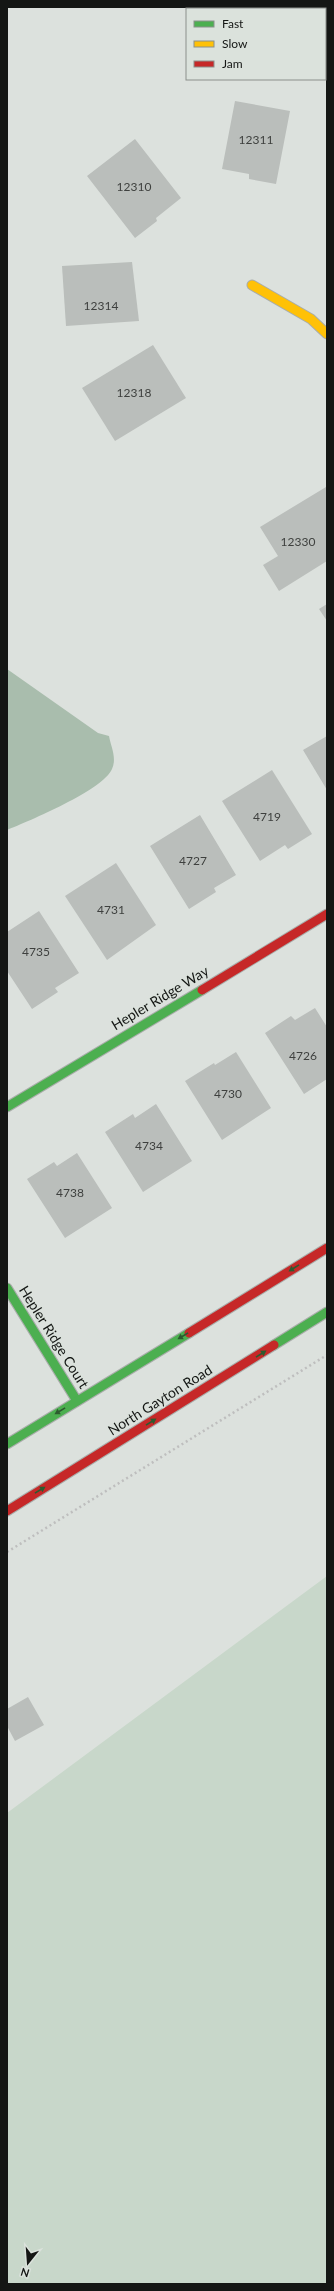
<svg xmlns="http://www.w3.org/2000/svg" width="334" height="2291" font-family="Lato,sans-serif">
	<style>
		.green { fill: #c8d7ca }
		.water { fill: #a9bdad }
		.building { fill: #babebb }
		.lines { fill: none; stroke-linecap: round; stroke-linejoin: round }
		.fast-casing { stroke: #a9adaa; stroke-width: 11 }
		.slow-casing { stroke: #a9adaa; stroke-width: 11 }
		.jam-casing { stroke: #a9adaa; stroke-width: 11 }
		.path { stroke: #bebebe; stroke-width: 2.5; stroke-dasharray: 2 3; stroke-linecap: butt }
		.fast { stroke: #4caf50; stroke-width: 9 }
		.slow { stroke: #ffc107; stroke-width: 9 }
		.jam { stroke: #c62828; stroke-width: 9 }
		.oneway { fill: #2d5b2f }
		.labels { text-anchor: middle; stroke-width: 3; stroke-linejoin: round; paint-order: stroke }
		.number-label { font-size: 12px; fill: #3e403e }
		.street-label { font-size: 14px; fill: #141614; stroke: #dbe2dc }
	</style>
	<rect width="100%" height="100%" fill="#dce1dd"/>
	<!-- green -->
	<polygon class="green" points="327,1576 327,2284 7,2284 7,1813"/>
	<!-- water -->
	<path class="water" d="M7,669L98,733L109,736C111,747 117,758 112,769C103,790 29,821 7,830Z"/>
	<!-- building -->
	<g class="building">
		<polygon points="235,101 290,111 276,184 249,179 249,174 222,169"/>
		<polygon points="135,139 181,198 156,218 157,221 135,238 87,176"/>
		<polygon points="132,262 139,321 66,326 62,266"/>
		<polygon points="153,345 186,398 115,441 82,388"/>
		<polygon points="326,487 327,561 279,591 263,565 278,556 260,527"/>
		<polygon points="327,604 327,621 319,609"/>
		<polygon points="327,736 327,790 303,750"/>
		<polygon points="272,770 312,834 288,849 285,845 260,861 222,801"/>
		<polygon points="200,815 236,875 214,888 216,892 189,909 150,846"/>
		<polygon points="116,863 156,925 107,960 65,896"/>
		<polygon points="39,911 79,973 55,988 58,992 32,1009 7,971 7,932"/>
		<polygon points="315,1008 327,1027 327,1079 304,1094 265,1033 291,1016 295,1020"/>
		<polygon points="236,1052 271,1108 222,1140 185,1081 214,1063 215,1065"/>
		<polygon points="156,1104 192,1161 143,1192 105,1132 133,1114 135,1118"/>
		<polygon points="77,1153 112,1208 65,1238 27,1179 54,1162 57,1166"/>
		<polygon points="28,1697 44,1725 15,1741 7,1726 7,1709"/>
	</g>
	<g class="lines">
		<defs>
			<g id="fast">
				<polyline points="7,1107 202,990"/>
				<polyline points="7,1288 77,1401"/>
				<polyline points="274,1345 327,1312"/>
				<polyline points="7,1444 189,1333"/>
			</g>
			<polyline id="slow" points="252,285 311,319 327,334"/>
			<g id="jam">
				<polyline points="202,990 327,914"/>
				<polyline points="189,1333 327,1248"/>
				<polyline points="7,1511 274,1345"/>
			</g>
		</defs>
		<!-- fast casing -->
		<use href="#fast" class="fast-casing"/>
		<!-- slow casing -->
		<use href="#slow" class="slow-casing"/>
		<!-- jam casing -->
		<use href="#jam" class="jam-casing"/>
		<!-- path -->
		<polyline class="path" points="7,1552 327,1355"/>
		<!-- fast -->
		<use href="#fast" class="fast"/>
		<!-- slow -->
		<use href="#slow" class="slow"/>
		<!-- jam -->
		<use href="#jam" class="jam"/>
	</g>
	<!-- one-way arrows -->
	<defs><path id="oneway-solid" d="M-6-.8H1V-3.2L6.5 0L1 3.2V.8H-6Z"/></defs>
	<g class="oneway">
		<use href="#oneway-solid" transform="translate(294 1268) rotate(148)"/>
		<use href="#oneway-solid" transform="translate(183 1336) rotate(149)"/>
		<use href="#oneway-solid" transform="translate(261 1354) rotate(-32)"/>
		<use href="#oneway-solid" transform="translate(60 1411) rotate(149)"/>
		<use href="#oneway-solid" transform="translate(151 1422) rotate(-32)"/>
		<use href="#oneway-solid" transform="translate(40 1490) rotate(-31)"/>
	</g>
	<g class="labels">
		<!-- number labels -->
		<g class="number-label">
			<text x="256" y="144">12311</text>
			<text x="134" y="191">12310</text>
			<text x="101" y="310">12314</text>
			<text x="134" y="397">12318</text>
			<text x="298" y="546">12330</text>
			<text x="267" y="821">4719</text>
			<text x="193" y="865">4727</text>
			<text x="111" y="914">4731</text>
			<text x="36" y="956">4735</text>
			<text x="303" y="1060">4726</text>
			<text x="228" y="1098">4730</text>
			<text x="149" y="1150">4734</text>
			<text x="70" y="1197">4738</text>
		</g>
		<!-- street labels -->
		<g class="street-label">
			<text transform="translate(160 998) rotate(-31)" y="5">Hepler Ridge Way</text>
			<text transform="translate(54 1337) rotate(58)" y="5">Hepler Ridge Court</text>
			<text transform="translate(160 1400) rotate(-32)" y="5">North Gayton Road</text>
		</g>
	</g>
	<!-- border -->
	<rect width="334" height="2291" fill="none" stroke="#141614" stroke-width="16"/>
	<!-- legend -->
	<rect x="186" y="8" width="140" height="72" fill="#dbe2dc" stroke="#8b908c"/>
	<rect x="194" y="21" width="20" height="6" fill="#4caf50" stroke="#8b908c"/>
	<text x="222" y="28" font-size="12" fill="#141614">Fast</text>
	<rect x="194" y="41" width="20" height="6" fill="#ffc107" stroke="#8b908c"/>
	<text x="222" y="48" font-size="12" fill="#141614">Slow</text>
	<rect x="194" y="61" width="20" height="6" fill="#c62828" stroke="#8b908c"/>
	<text x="222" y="68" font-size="12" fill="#141614">Jam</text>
	<!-- north arrow -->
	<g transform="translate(28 2263) rotate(197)" stroke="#dbe2dc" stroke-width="3" paint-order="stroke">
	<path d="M0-3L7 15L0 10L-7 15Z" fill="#141614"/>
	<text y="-6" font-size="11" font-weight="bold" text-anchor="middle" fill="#141614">N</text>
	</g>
</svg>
